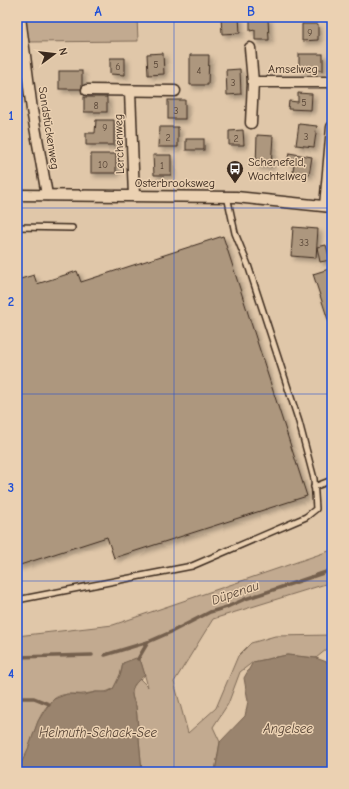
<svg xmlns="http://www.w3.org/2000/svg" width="349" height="789" font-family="'Comic Neue',sans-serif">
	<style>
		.green { fill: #c2aa90; stroke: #7e6a57 }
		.water { fill: #9a846e; stroke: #74604e }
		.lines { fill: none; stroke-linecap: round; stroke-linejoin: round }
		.stream { stroke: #74604e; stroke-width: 3.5 }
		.building { fill: #ad977e; stroke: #3b2a1e; filter: url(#shadow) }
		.lane-casing { stroke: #3b2a1e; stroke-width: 8 }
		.street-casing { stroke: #3b2a1e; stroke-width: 13 }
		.lane { stroke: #ebd1b2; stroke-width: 5 }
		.street { stroke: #ebd1b2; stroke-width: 10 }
		.grid { fill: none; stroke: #1d4ed8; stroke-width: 1; stroke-opacity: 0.55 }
		.labels { text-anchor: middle; stroke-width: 3; stroke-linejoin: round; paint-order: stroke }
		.number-label { font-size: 10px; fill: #584536 }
		.street-label { font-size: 12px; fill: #3b2a1e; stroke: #ebd1b2 }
		.poi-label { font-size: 12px; fill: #3b2a1e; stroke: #ebd1b2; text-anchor: start }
		.water-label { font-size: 13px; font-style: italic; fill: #534032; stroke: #ebd1b2 }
		.neatline { fill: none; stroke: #1d4ed8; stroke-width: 1.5 }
		.grid-label { font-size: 13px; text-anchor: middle; font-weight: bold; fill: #1d4ed8 }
	</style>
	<defs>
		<filter id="shadow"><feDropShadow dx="3.5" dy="3.5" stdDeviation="2" flood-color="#0004"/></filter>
	</defs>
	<rect width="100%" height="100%" fill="#e0c7a9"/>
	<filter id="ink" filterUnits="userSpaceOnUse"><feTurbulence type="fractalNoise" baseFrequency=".025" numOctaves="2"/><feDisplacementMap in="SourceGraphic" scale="8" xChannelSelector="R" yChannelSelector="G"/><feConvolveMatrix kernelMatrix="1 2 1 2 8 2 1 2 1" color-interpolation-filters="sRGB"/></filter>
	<g filter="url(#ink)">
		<!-- green -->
		<g class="green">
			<polygon points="24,17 137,17 138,41 27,42"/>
			<path d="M332,550V582L213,619L174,682L188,733L216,708L238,656L251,643L275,636L332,635V645L316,658L287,655L253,662L240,672L228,704L213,727L220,742L215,772H142L136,706C130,694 130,688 140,679L148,687L141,662L123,663C121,671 118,689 108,691C105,693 100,692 96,692C89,693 82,695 75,694C68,694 60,694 54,699C37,713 36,731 28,750C25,757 21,764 17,772V636L113,625Z"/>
		</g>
		<!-- water -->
		<g class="water">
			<polygon points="287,655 316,658 332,664 332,772 215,772 220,742 245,716 248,701 244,678 253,662"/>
			<path d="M136,658L141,662L145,675C132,685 128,690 136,706L142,772H17L28,749L38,721L47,707L54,699L67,694L84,695L96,692H108L113,689L121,673L123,663Z"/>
		</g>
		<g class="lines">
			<!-- stream -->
			<g class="stream">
				<polyline points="105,655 148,642"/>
				<polyline points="17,657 92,655"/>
				<polyline points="138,659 148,642 171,632 210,612 227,607 245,599 267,592 332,570"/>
				<polyline points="17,698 34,698 49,704"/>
			</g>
		</g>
		<!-- building -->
		<g class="building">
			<polygon points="221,17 239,17 240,33 222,34"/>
			<polygon points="250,18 268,18 269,40 255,40 255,30 250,31"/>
			<polygon points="302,24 318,24 318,40 302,41"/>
			<polygon points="163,53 164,74 148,75 147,54"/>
			<rect x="299" y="54" width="24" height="16"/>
			<polygon points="190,55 209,55 208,85 190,85"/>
			<polygon points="110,58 125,58 125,75 110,74"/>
			<polygon points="240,69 241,94 227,95 226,70"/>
			<rect x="59" y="71" width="23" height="18"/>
			<polygon points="298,93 312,94 311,110 288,109 289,101 298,102"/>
			<rect x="84" y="97" width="23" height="15"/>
			<rect x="168" y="100" width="17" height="19"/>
			<polygon points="96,120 114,120 114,145 86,145 86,133 95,133"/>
			<polygon points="299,124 317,126 314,147 296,145"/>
			<polygon points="159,127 178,127 178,147 158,147"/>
			<polygon points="243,130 244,145 229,145 229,131"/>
			<polygon points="257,135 273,136 271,166 256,166"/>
			<rect x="186" y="139" width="18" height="11"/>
			<polygon points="289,153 312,157 309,175 293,172 294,164 287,163"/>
			<rect x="91" y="154" width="25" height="19"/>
			<polygon points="153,155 171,155 171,175 154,175"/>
			<polygon points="293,227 318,229 316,258 291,256"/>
			<polygon points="223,236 307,496 114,558 107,537 17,566 17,280 34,275 37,284 77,271 81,282"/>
			<polygon points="326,245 330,260 320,262 317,247"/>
			<polygon points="332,268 332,332 313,274"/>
		</g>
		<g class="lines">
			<defs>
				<g id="lane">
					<polyline points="17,227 72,228"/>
					<polyline points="314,487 332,480"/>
					<polyline points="17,600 192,566 306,517 316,509 314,479 299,422 248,265 235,233 227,196"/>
				</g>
				<g id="street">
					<polyline points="20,17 32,110 47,195"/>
					<polyline points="250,48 253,82 251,123"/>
					<polyline points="253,82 332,82"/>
					<polyline points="87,90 175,91"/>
					<polyline points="130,91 134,196"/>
					<polyline points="17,195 236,197 332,207"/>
					<polyline points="325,206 332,127"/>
				</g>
			</defs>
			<!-- lane casing -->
			<use href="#lane" class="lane-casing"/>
			<!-- street casing -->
			<use href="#street" class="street-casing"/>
			<!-- lane -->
			<use href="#lane" class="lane"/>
			<!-- street -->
			<use href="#street" class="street"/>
		</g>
	</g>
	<!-- grid -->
	<path class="grid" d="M174,17V772M17,208H332M17,394H332M17,581H332"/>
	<!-- icons -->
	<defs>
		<symbol id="bus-pin" viewBox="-11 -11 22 30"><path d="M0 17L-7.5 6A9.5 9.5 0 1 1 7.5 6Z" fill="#3b2a1e" stroke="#ebd1b2"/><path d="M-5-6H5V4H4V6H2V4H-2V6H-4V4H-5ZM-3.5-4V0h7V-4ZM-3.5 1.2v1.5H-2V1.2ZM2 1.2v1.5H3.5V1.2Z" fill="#fff"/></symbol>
	</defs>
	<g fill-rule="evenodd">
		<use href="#bus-pin" x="225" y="159" width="20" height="27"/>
	</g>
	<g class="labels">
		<!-- number labels -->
		<g class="number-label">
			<text x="310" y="36">9</text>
			<text x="156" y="68">5</text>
			<text x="118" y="70">6</text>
			<text x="199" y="74">4</text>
			<text x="233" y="86">3</text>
			<text x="304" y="106">5</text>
			<text x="96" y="109">8</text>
			<text x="176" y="114">3</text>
			<text x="105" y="131">9</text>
			<text x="306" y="140">3</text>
			<text x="168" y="141">2</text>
			<text x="236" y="142">2</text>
			<text x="103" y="168">10</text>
			<text x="162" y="169">1</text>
			<text x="304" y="246">33</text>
		</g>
		<!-- street labels -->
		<g class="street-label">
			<text x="293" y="73">Amselweg</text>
			<text transform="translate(49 128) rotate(81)" y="4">Sandstückenweg</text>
			<text transform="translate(119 144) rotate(-92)" y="4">Lerchenweg</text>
			<text x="175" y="187">Osterbrooksweg</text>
		</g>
		<!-- poi labels -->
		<g class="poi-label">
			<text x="248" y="166">Schenefeld,<tspan x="248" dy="14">Wachtelweg</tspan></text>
		</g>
		<!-- water labels -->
		<g class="water-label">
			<text transform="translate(235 592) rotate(-19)" y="5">Düpenau</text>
			<text x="288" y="733">Angelsee</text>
			<text x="98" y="737">Helmuth-Schack-See</text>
		</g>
	</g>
	<!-- margin -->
	<rect width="349" height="789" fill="none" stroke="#ebd1b2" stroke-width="44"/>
	<!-- north arrow -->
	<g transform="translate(54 54) rotate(75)" stroke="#ebd1b2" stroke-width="3" paint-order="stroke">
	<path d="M0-3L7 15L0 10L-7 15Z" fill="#3b2a1e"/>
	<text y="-6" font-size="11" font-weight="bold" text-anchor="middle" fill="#3b2a1e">N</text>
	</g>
	<rect x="22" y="22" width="305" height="745" class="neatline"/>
	<g class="grid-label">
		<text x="98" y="16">A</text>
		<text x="251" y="16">B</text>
		<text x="11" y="120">1</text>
		<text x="11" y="306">2</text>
		<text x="11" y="492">3</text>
		<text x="11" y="678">4</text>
	</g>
</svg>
